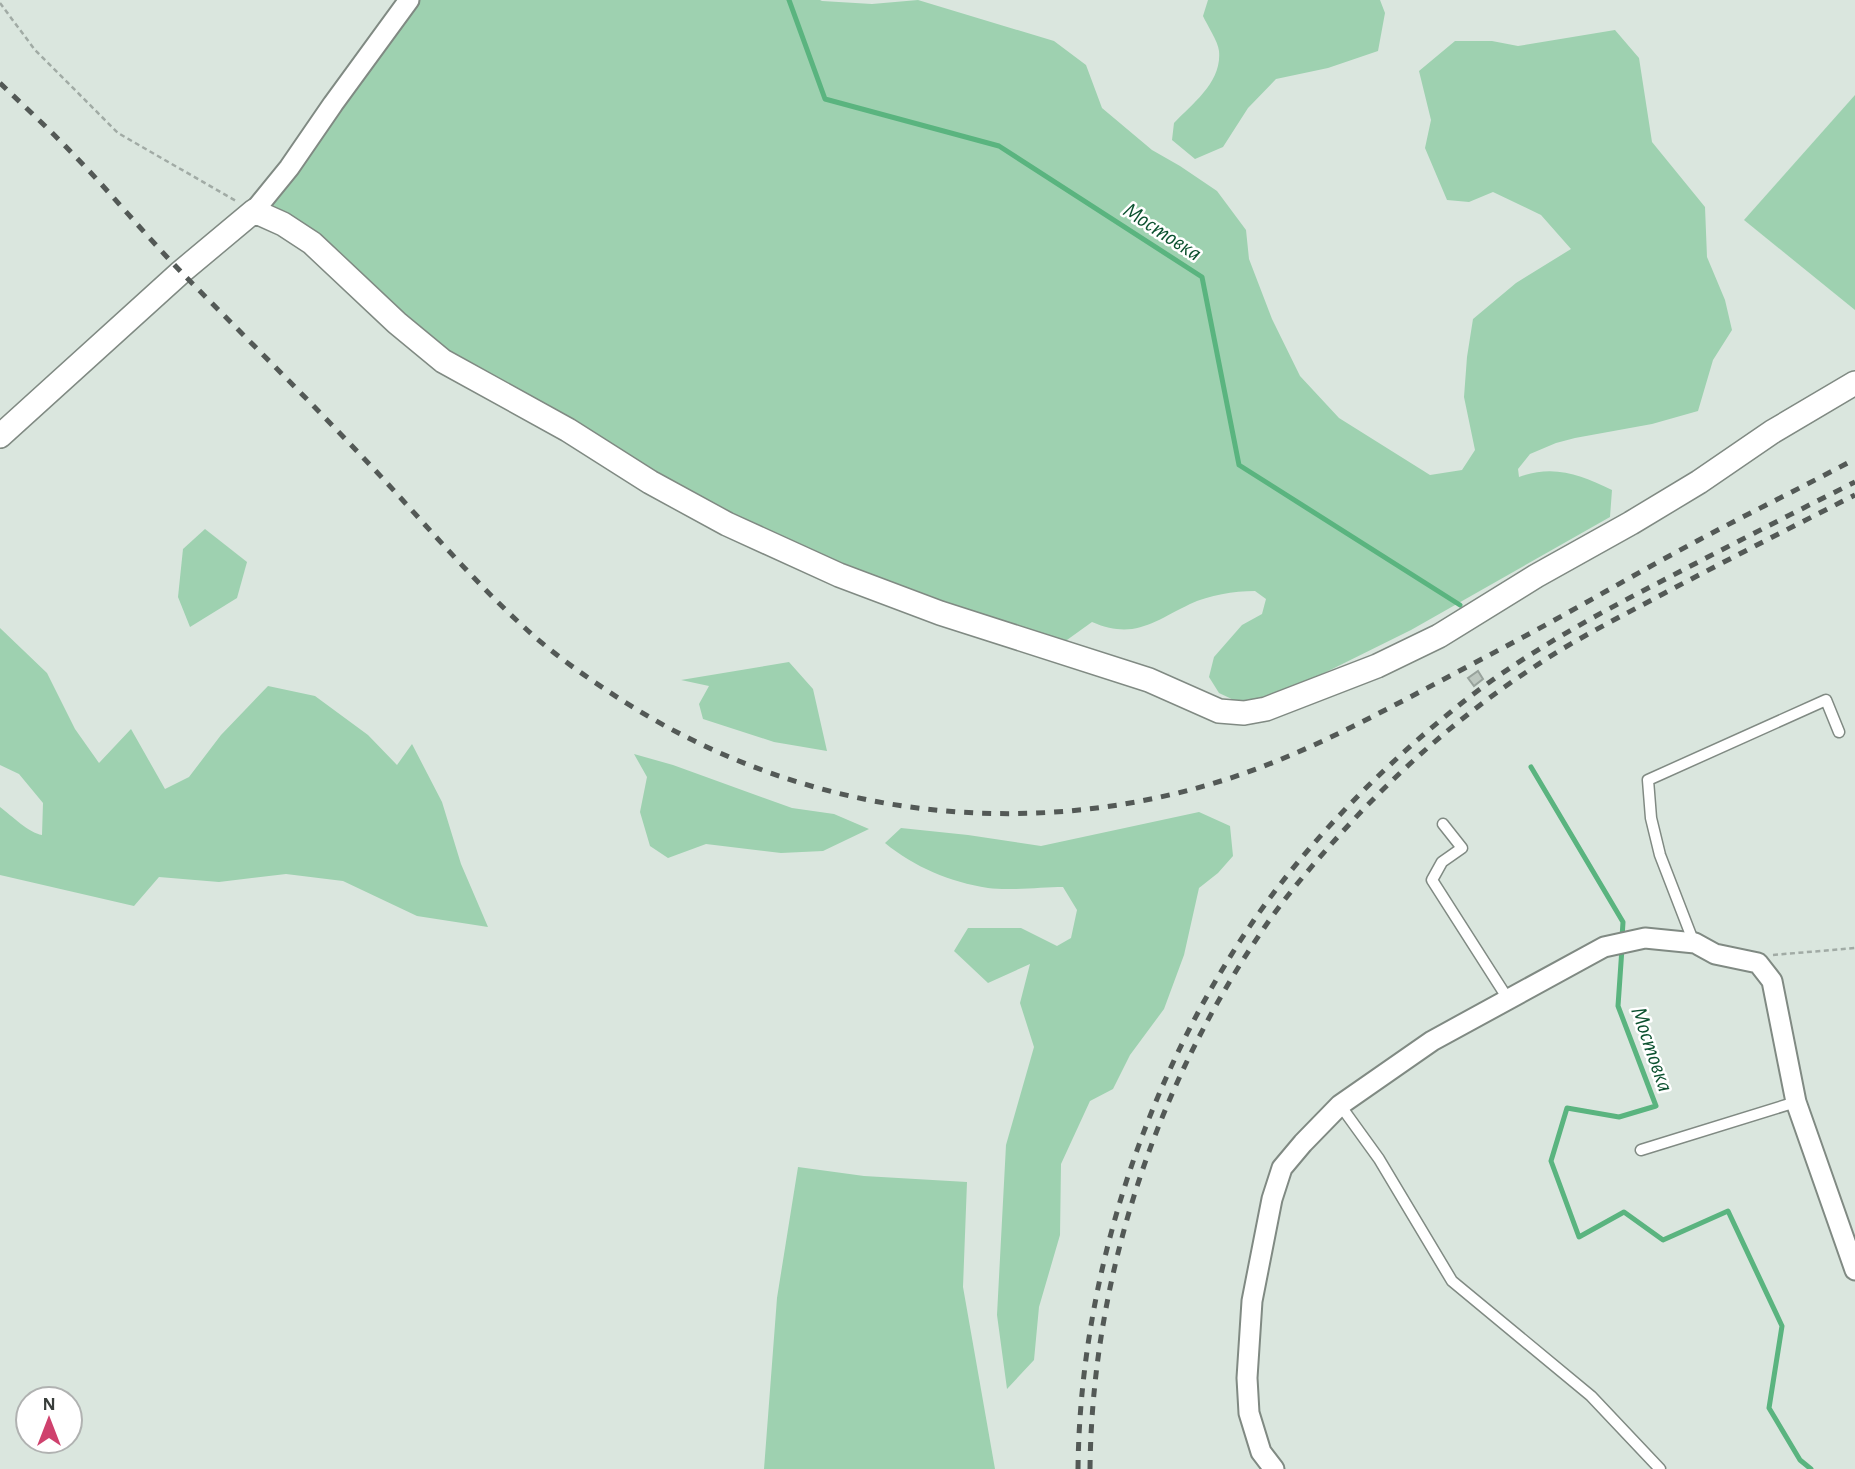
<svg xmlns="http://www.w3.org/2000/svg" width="1855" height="1469" font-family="'Alegreya Sans',sans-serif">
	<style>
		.green { fill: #9ed1b0 }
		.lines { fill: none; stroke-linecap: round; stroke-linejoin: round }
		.stream { stroke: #5ab47f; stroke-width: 5 }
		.building { fill: #bcc7bf; stroke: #98a39c; stroke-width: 2 }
		.service-casing { stroke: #808a83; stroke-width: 13 }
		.minor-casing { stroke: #808a83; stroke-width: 23 }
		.tertiary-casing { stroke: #808a83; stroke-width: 26 }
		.path { stroke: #a1aba5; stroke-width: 2.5; stroke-dasharray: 5 3.5; stroke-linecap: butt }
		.service { stroke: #fff; stroke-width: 10 }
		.minor { stroke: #fff; stroke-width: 19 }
		.tertiary { stroke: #fff; stroke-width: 23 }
		.rail { stroke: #535956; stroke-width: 5; stroke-dasharray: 9 9; stroke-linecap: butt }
		.labels { text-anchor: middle; stroke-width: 5; stroke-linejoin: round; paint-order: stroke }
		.water-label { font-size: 23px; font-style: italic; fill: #0b512f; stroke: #fff }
	</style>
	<rect width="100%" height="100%" fill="#dae6de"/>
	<!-- green -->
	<g class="green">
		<path d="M409,0H820L822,1L872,4L918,0L1054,41L1086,65L1102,108L1152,150L1180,166L1217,191L1246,230L1249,259L1272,319L1300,376L1339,418L1430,475L1462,470L1475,450L1464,397L1467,357L1473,319L1516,283L1571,249L1541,215L1493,192L1469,202L1447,200L1425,148L1431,120L1419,71L1455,41H1492L1518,46L1615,30L1639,58L1652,142L1705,207L1707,257L1725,300L1732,330L1713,360L1698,411L1652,424L1575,438L1556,443L1530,454L1518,469L1519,477C1554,464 1581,475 1612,490L1610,517L1411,630L1314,678L1261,702L1236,701L1219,693L1209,677L1214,657L1242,625L1262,614L1266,599L1255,591C1233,591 1210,595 1190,604C1153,622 1134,640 1092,622L1053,650L839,575L479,382L254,211Z"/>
		<path d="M1208,0H1380L1385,13L1378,51L1328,68L1276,79L1248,108L1223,147L1195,159L1172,140L1174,123C1193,103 1222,82 1219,51C1218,41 1207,25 1203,16Z"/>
		<polygon points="1855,95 1855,310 1744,220"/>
		<polygon points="205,529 247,562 237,598 190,627 178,597 183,549"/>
		<path d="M0,628L47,673L75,729L99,763L131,729L165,789L189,777L221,735L268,686L315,696L368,735L397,765L412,744L442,802L461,864L488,927L417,916L343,881L286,874L219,882L159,877L134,906L0,875V807C12,816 29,833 42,835L43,803L19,774L0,765Z"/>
		<polygon points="789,662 813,689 827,751 774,742 703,719 699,704 709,686 681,680"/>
		<polygon points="634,754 673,765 792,808 834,814 869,829 823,851 781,853 706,844 668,858 650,846 640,812 647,777"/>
		<path d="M1199,812L1230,826L1233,856L1218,873L1199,888L1184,955L1164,1009L1130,1055L1113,1089L1090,1101L1061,1164L1060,1235L1039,1307L1034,1360L1007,1389L997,1315L1006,1145L1034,1047L1020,1003L1030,964L988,983L954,951L968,928H1021L1057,946L1071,938L1077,910L1063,887C1041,887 1009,891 988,888C950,882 914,867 885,843L901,828L968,835L1041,846Z"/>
		<polygon points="798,1167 864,1176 967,1182 963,1287 995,1469 764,1469 777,1298"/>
	</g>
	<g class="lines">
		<!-- stream -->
		<g class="stream">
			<polyline points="789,0 825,99 999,146 1202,277 1239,465 1460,605"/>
			<polyline points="1531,767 1623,922 1622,938"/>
			<polyline points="1622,948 1618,1006 1656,1106 1619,1117 1567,1108 1551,1161 1579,1237 1624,1212 1663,1240 1728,1211 1782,1326 1769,1408 1800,1460 1811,1469"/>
		</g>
	</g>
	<!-- building -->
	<polygon class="building" points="1478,671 1483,679 1474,686 1468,678"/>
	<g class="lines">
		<defs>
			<g id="service">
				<polyline points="1443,824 1462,848 1442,862 1432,880 1508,999"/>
				<polyline points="1694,943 1660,855 1651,818 1648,780 1826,700 1839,732"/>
				<polyline points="1340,1105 1379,1159 1452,1281 1591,1396 1660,1469"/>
				<polyline points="1641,1150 1796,1102"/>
			</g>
			<g id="minor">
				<polyline points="254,211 289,168 333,104 409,0"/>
				<polyline points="1274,1469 1261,1452 1249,1413 1247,1378 1252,1301 1272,1199 1282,1168 1303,1143 1340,1105 1432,1041 1604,947 1645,938 1695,943 1715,954 1758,963 1772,981 1796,1102 1855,1270"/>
			</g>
			<polyline id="tertiary" points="0,436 181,272 254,211 283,224 312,243 397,323 443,361 568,430 650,482 727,524 839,575 940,613 1149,680 1219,711 1244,713 1266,709 1377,666 1439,636 1536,576 1631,523 1699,482 1772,432 1855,383"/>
		</defs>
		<!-- service casing -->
		<use href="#service" class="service-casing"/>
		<!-- minor casing -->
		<use href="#minor" class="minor-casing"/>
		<!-- tertiary casing -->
		<use href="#tertiary" class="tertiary-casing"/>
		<!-- path -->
		<g class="path">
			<polyline points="0,3 35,50 118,133 236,201"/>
			<polyline points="1773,955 1855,948"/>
		</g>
		<!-- service -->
		<use href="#service" class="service"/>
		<!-- minor -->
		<use href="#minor" class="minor"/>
		<!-- tertiary -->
		<use href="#tertiary" class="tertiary"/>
		<!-- rail -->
		<g class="rail">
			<path d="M0,83C24,106 49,129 72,153C111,193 146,236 185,276C247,339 311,402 372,467C423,521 470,578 525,628C554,655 589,679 623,701C802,815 1018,844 1221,781C1289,760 1351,728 1414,695C1459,671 1505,647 1551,622C1600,595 1648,567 1697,541C1749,513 1803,487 1855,459"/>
			<path d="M1078,1469C1080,1277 1146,1078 1254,920C1310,839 1386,763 1463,702C1523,655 1590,618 1658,583C1723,549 1789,515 1855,482"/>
			<path d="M1090,1469C1092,1278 1156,1085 1264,928C1285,897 1310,868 1335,840C1393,775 1460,715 1534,667C1574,640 1618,618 1661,595C1725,561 1790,528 1855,495"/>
		</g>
	</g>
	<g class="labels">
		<!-- water labels -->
		<g class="water-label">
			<text transform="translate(1163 231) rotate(33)" y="8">Мостовка</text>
			<text transform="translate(1653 1049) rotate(71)" y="8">Мостовка</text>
		</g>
	</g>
	<!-- north arrow -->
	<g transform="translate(49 1420)"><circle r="33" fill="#ffffff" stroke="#b0b2b1" stroke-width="2"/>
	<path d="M0-5L12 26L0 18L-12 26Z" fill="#cf416d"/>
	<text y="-10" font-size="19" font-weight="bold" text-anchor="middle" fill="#393e3b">N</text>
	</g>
</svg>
